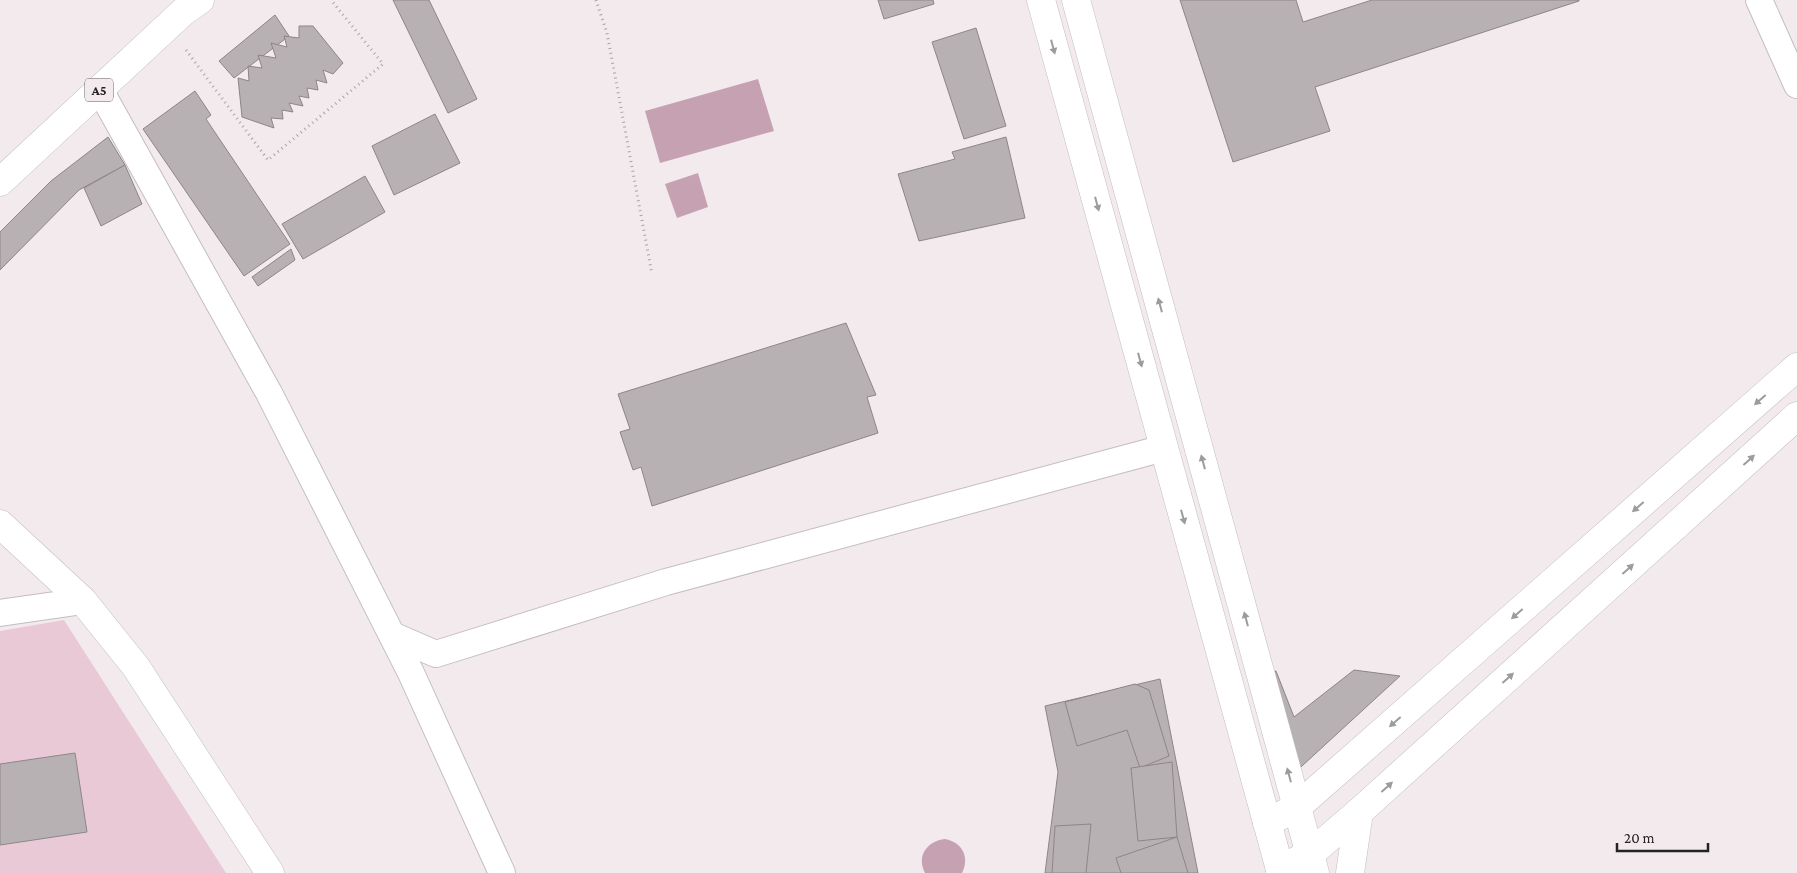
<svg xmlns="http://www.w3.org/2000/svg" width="1797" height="873" font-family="'Crimson Pro',serif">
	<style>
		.green { fill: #eac9d7 }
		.water { fill: #c6a1b1 }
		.building { fill: #b8b1b4; stroke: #8d8689 }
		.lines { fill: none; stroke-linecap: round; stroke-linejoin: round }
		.minor-casing { stroke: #c4bdc0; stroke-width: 28 }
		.tertiary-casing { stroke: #c4bdc0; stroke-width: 29 }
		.secondary-casing { stroke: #c4bdc0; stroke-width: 29 }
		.trunk-casing { stroke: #c4bdc0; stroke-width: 29 }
		.path { stroke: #aaa4a6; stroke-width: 3; stroke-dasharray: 1 4; stroke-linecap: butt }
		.minor { stroke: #fff; stroke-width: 26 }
		.tertiary { stroke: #fff; stroke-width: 28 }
		.secondary { stroke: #fff; stroke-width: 28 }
		.trunk { stroke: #fff; stroke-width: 28 }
		.oneway { fill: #9d9c9c }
		.labels { text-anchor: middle; stroke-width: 4.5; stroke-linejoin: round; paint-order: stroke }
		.shield { fill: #f2eaed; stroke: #625e60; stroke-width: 1 }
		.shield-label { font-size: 14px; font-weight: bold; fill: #252223 }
	</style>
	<rect width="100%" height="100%" fill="#f2eaed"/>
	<!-- green -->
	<polygon class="green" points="64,620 226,873 0,873 0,631"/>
	<!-- water -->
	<g class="water">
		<polygon points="758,79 774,131 660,163 645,111"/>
		<polygon points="698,173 708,207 677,218 665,184"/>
		<path d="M945,839C962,842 970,857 962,873H925C916,856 927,841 945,839Z"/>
	</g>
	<!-- building -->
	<g class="building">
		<polygon points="393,0 429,0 477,99 448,113"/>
		<polygon points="878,0 933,0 934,4 884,19"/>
		<polygon points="1180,0 1296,0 1303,22 1372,0 1579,0 1579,1 1315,87 1330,131 1233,162"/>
		<polygon points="275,15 289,36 234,78 219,61"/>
		<polygon points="299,26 313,26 343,63 333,74 323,70 327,83 316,80 318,90 307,88 309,98 299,96 303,106 289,103 293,112 282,110 283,119 271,118 274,128 242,117 238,78 249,81 248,66 262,68 258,55 276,58 271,43 287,47 284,36 299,38"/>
		<polygon points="976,28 1006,126 964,139 932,42"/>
		<polygon points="195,91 211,115 206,119 290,244 244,276 143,129"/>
		<polygon points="435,114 460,163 394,195 372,146"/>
		<polygon points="108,137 125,165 79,190 0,270 0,232 51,181"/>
		<polygon points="1006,137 1025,218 919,241 898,174 955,159 952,152"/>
		<polygon points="125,165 142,204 101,226 84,188"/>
		<polygon points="365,176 385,212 303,259 282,224"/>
		<polygon points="291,249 295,260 258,286 252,277"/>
		<polygon points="846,323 876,395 867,397 878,433 652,506 641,467 633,470 620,432 630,429 618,394"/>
		<polygon points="1354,670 1400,676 1290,777 1250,676 1276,671 1294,717"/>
		<polygon points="1160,679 1198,873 1045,873 1058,772 1045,706"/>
		<polygon points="1135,684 1149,690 1169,756 1140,768 1127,730 1077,746 1065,702"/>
		<polygon points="75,753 87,832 0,845 0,764"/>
		<polygon points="1172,762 1177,837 1138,841 1131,768"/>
		<polygon points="1091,824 1086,873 1052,873 1055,826"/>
		<polygon points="1177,837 1188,873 1121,873 1116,858"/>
	</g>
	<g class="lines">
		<defs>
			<g id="minor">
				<polyline points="1759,0 1797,85"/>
				<polyline points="100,90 269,393 411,673 502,873"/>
				<polyline points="0,613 83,601"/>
				<polyline points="392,635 436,654 666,582 1164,448"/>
			</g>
			<g id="tertiary">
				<polyline points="0,524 83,601 136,667 270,873"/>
				<polyline points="1267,823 1297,807 1797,367"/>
				<polyline points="1280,869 1310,854 1359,812 1797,416"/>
				<polyline points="1350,873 1359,812"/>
			</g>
			<g id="secondary">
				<polyline points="1041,0 1281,873"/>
				<polyline points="1076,0 1315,873"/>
			</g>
			<polyline id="trunk" points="0,182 183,12 200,0"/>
		</defs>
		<!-- minor casing -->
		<use href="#minor" class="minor-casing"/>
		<!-- tertiary casing -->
		<use href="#tertiary" class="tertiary-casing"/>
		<!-- secondary casing -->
		<use href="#secondary" class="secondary-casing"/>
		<!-- trunk casing -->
		<use href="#trunk" class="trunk-casing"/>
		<!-- path -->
		<g class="path">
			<polyline points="596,0 607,33 652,274"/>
			<polyline points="186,50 268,160 383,64 331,0"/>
		</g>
		<!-- minor -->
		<use href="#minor" class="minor"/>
		<!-- tertiary -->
		<use href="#tertiary" class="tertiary"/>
		<!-- secondary -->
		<use href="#secondary" class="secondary"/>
		<!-- trunk -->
		<use href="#trunk" class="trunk"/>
	</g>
	<!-- one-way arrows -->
	<defs><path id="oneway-solid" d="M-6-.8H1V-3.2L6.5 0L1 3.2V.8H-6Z" transform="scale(1.25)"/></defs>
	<g class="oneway">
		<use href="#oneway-solid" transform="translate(1053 47) rotate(75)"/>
		<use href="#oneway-solid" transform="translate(1097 204) rotate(75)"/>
		<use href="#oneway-solid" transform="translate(1160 305) rotate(-105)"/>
		<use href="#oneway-solid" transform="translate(1140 360) rotate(75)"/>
		<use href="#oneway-solid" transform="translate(1760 400) rotate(139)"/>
		<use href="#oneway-solid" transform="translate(1749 460) rotate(-42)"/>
		<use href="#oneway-solid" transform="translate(1203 462) rotate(-105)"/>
		<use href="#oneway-solid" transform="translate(1638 507) rotate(139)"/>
		<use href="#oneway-solid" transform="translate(1183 517) rotate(75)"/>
		<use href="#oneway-solid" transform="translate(1628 569) rotate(-42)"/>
		<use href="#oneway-solid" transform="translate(1517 614) rotate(139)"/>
		<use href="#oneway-solid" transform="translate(1246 619) rotate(-105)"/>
		<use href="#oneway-solid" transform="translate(1508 678) rotate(-42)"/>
		<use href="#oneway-solid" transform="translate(1395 722) rotate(139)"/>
		<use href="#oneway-solid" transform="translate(1289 775) rotate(-105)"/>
		<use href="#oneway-solid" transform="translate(1387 787) rotate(-42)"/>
	</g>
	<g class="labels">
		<!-- shield labels -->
		<rect class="shield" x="85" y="78.5" width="28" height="23" rx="4"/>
		<g class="shield-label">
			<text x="99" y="95">A5</text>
		</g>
	</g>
	<!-- scale -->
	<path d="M1617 843v8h91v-8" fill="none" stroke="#252223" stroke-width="2.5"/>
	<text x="1624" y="843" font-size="15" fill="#252223" stroke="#f2eaed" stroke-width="4" paint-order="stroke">20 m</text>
</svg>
